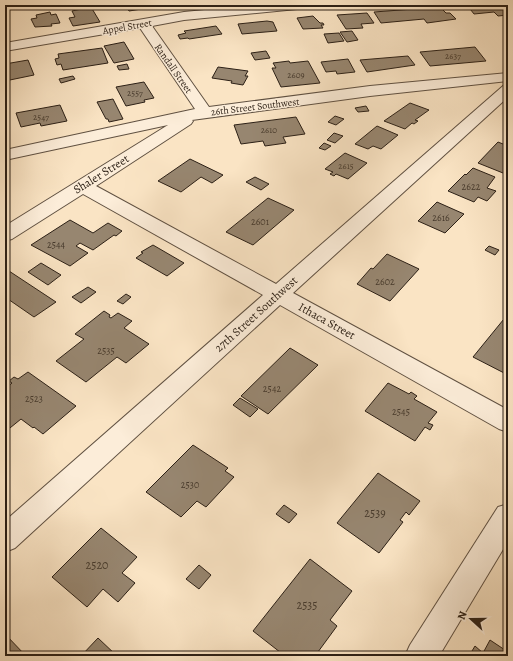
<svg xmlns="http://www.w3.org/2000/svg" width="513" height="661" font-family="Alegreya,serif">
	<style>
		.building { fill: #978670; stroke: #2c2016 }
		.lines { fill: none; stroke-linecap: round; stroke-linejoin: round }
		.minor-casing { stroke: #605142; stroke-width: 2 }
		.minor { fill: #fcedd9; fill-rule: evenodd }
		.labels { text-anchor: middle; stroke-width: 3; stroke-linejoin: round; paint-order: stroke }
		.far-number-label { font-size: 9px; fill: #473a2c }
		.far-street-label { font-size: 10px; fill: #2c2016; stroke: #fcedd9 }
		.number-label { font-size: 10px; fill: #473a2c }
		.street-label { font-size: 12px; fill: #2c2016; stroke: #fcedd9 }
		.near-number-label { font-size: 12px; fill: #473a2c }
	</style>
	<rect width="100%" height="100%" fill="#fae4c4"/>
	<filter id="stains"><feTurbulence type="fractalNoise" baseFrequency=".005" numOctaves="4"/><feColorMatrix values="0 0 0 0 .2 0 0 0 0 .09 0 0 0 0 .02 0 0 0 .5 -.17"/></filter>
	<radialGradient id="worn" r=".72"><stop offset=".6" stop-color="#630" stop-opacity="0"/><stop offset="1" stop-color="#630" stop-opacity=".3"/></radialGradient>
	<!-- building -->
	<g class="building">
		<polygon points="125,5 166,5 129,11"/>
		<polygon points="467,5 508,5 508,15 498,16 494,12 474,14"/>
		<polygon points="91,7 100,22 73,26 69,18 75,17 72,11"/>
		<polygon points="440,7 446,13 450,13 456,19 427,23 424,19 381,23 374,12"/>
		<polygon points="50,12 51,15 56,14 60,23 51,24 52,26 35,27 31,19 37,18 36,15"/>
		<polygon points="367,13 374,23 361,24 363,28 346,29 337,15"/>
		<polygon points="313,16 320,23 323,23 324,25 321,25 323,28 303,29 297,18"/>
		<polygon points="267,21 273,22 277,31 242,34 238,24"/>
		<polygon points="216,26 222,34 189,39 188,38 180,39 178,35 186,33 184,31"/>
		<polygon points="352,31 358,40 347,42 340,32"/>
		<polygon points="339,33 344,41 328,43 324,34"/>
		<polygon points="124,42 134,59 114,63 104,46"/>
		<polygon points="475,47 486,61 430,66 420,52"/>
		<polygon points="102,48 108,63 63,70 61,64 57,65 55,59 59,58 58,54"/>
		<polygon points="266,51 270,58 255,60 251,53"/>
		<polygon points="408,56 415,65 367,72 360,60"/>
		<polygon points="348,59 355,72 337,74 336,71 326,72 321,62"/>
		<polygon points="28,60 34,75 5,81 5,64"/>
		<polygon points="289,61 290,63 308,61 320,83 281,87 272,68 276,68 273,63"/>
		<polygon points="127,64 129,69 119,70 117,66"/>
		<polygon points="218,67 248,71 245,76 248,76 243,85 231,83 232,81 212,78"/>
		<polygon points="73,76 75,79 61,83 59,79"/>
		<polygon points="144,82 154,98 144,100 145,102 126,106 116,87"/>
		<polygon points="113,99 123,119 109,122 108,119 106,119 97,102"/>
		<polygon points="410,103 429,110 415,120 418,121 414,124 412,123 405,129 384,121"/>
		<polygon points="60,105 67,121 41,126 40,123 21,127 16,113"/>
		<polygon points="366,106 369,111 358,112 355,108"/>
		<polygon points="335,116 344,119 336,125 328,122"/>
		<polygon points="296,117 305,134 283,137 286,143 265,146 263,141 241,144 234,125"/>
		<polygon points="377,126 398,135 381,149 373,146 368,149 355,144"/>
		<polygon points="334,133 343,136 335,143 327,140"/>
		<polygon points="498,142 508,146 508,175 478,163"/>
		<polygon points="324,143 331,146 325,150 319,148"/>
		<polygon points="345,153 367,163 348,179 336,174 334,176 330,174 333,172 325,169"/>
		<polygon points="190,159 223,175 212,183 201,177 181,192 158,181"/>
		<polygon points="473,168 495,177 487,188 496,191 487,201 478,197 474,202 448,191 465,174 466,175"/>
		<polygon points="255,177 269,184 261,190 246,182"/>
		<polygon points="268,198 294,210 253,245 226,232"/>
		<polygon points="437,202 464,214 445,233 418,221"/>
		<polygon points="70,220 93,233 108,223 122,231 116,236 114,235 93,250 80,243 76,246 88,253 70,266 31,245"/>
		<polygon points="153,245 184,263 167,276 136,258 143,253 141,252"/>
		<polygon points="489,246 499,250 495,255 485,250"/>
		<polygon points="387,254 419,269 390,301 357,284 371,268 373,269"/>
		<polygon points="41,263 61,275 48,285 28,272"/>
		<polygon points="9,271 56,302 34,317 5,297 5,273"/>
		<polygon points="88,287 96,292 81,303 72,297"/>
		<polygon points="126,294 131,297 123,304 117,301"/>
		<polygon points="104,311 110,315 109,317 111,318 118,313 132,321 124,328 149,344 126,363 117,357 86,382 56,361 84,339 75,334"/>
		<polygon points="508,314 508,375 473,357"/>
		<polygon points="290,348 318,365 268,414 241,396"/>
		<polygon points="28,372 76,406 43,434 34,427 33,428 21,419 5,432 5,389 12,383 9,381 14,377 18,379"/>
		<polygon points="388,383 409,394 411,392 417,396 414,399 437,412 428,423 433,425 430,430 425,427 415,441 365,411"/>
		<polygon points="240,398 258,409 250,417 233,405"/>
		<polygon points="193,445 228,468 225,471 234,477 206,507 197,501 181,517 146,492"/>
		<polygon points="378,473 420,501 409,515 406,512 400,520 403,522 379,553 337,523"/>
		<polygon points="284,505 297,514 289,523 276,514"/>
		<polygon points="101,528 137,557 122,573 135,583 118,602 103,589 87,607 52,577"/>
		<polygon points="310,559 352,591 330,620 337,626 315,656 285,656 253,631"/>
		<polygon points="199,565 211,575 199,589 186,579"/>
		<polygon points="5,634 26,656 5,656"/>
		<polygon points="98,638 117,656 81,656"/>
		<polygon points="490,640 508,652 508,656 469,656 475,646 483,653"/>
	</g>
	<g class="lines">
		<defs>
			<g id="minor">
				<polygon points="257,5 303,5 302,8 297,9 184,20 152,26 209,107 370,86 508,73 508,81 370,96 192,120 193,121 191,124 96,186 276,284 503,86 508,84 508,97 293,293 508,410 508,432 499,429 280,305 15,548 5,552 5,521 263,295 83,194 12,239 5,241 5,226 168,125 5,160 5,150 195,109 140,28 5,51 5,43 184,12"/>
				<polygon points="508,504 508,541 439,656 405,656 410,645 498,507"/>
			</g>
		</defs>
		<!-- minor casing -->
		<use href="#minor" class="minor-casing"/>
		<!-- minor -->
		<use href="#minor" class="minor"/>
	</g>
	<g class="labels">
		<!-- far-number labels -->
		<g class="far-number-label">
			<text x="453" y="59">2637</text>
			<text x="296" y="78">2609</text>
			<text x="135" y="96">2557</text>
			<text x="41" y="120">2547</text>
			<text x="269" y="133">2610</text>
			<text x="346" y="169">2615</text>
		</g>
		<!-- far-street labels -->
		<g class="far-street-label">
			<text transform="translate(127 26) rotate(-10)" y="4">Appel Street</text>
			<text transform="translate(174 68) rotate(55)" y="4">Randall Street</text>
			<text transform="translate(255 106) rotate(-7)" y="4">26th Street Southwest</text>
		</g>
		<!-- number labels -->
		<g class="number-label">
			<text x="471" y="190">2622</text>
			<text x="441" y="221">2616</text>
			<text x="260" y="225">2601</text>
			<text x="56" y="248">2544</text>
			<text x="385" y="285">2602</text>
			<text x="106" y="354">2535</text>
			<text x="272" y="392">2542</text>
			<text x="34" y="402">2523</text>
			<text x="401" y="415">2545</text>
			<text x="190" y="488">2530</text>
		</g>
		<!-- street labels -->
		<g class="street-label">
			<text transform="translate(101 174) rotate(-32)" y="4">Shaler Street</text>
			<text transform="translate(256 314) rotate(-42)" y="4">27th Street Southwest</text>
			<text transform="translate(327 321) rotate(29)" y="4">Ithaca Street</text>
		</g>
		<!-- near-number labels -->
		<g class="near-number-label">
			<text x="375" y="517">2539</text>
			<text x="97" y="569">2520</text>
			<text x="307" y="609">2535</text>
		</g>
	</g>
	<!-- margin -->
	<rect width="513" height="661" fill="none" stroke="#fae4c4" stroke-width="20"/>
	<rect x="6" y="6" width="501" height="649" fill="none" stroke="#2c2016" stroke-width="2"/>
	<rect x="10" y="10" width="493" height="641" fill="none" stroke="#2c2016"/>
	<!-- north arrow -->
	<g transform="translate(471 619) rotate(291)" stroke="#fcedd9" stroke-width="3" paint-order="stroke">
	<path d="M0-3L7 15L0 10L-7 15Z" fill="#2c2016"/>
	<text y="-6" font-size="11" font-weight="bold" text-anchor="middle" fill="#2c2016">N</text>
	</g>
	<rect width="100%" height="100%" filter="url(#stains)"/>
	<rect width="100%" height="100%" fill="url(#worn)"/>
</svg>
